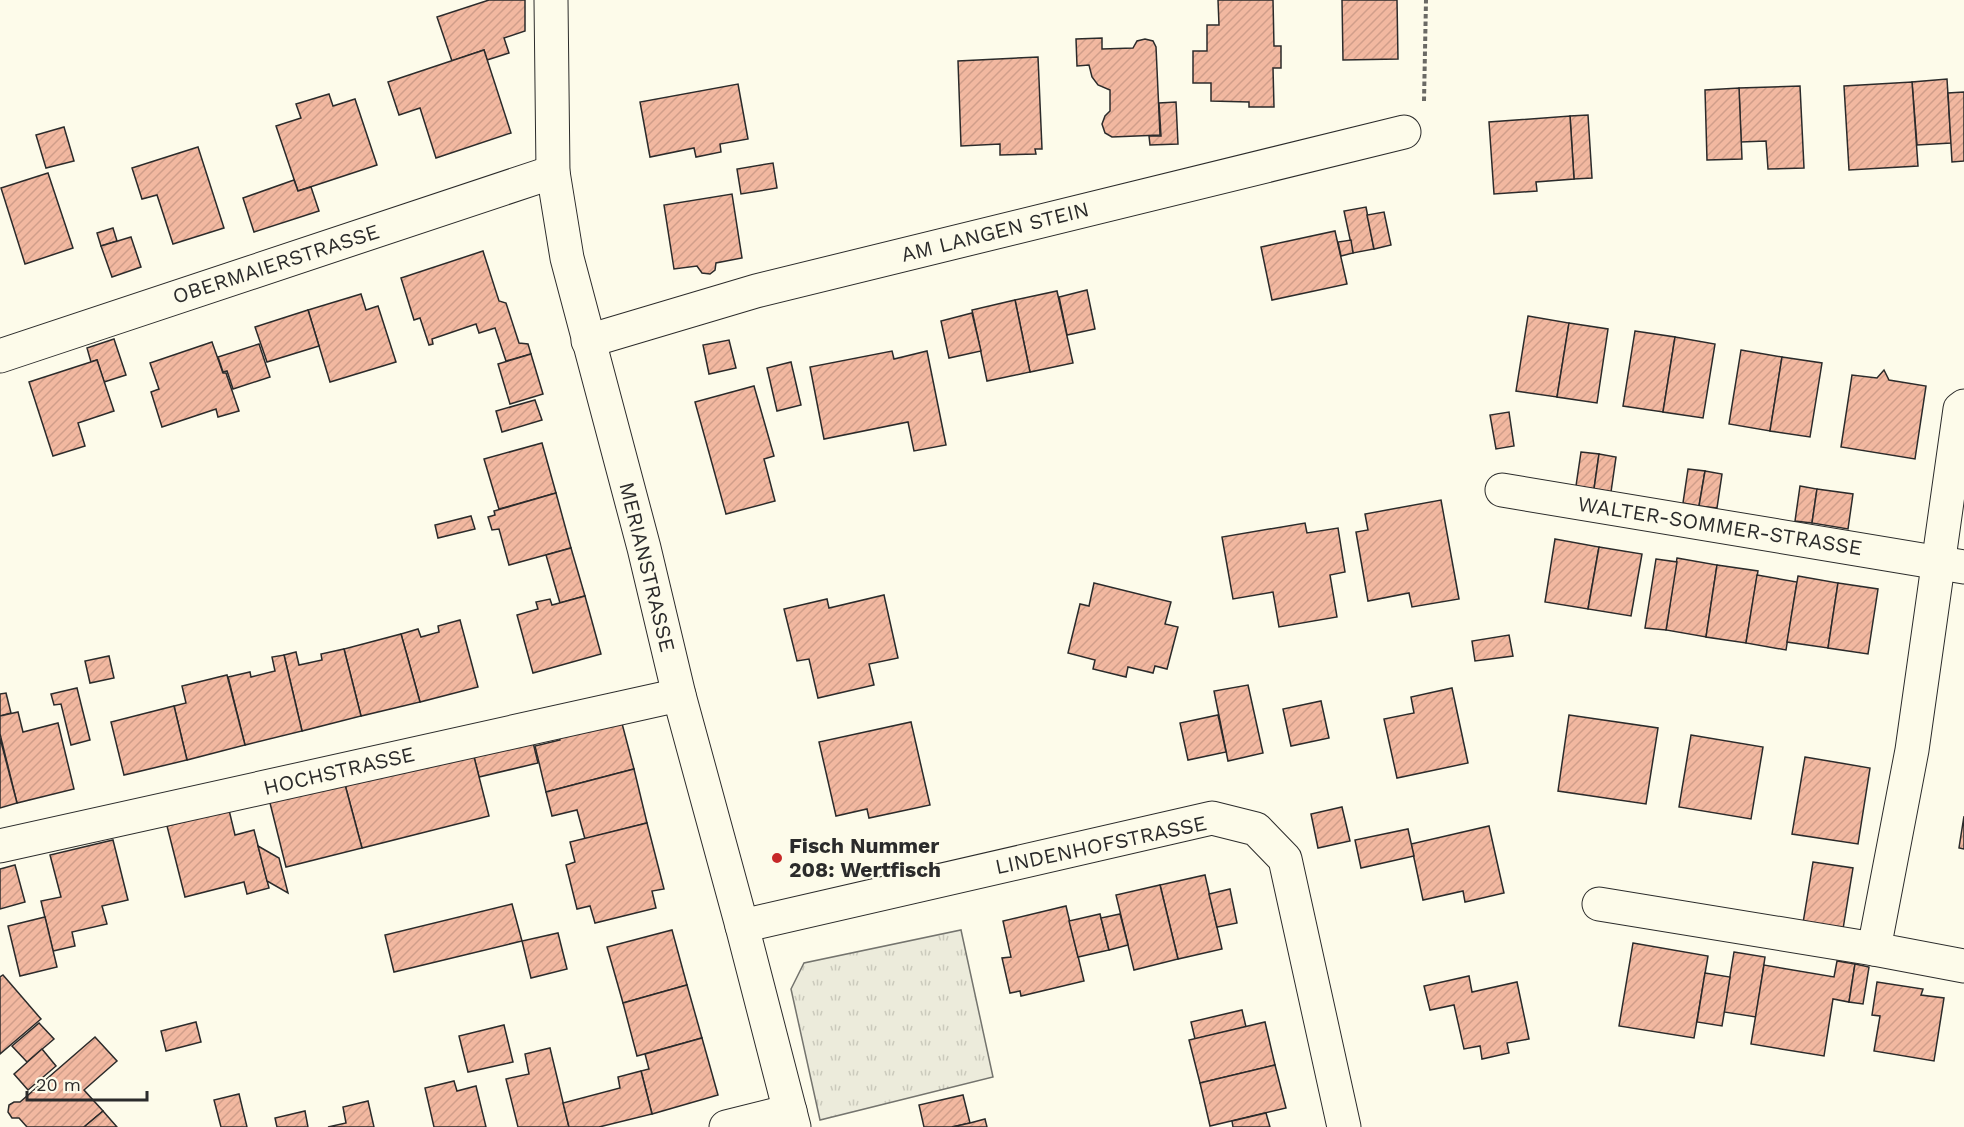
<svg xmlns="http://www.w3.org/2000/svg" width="1964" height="1127" font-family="'Work Sans',sans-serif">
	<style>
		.park { fill: url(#park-tufts); stroke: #74746e; stroke-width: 1.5 }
		.building { fill: url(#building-hatch); stroke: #2b2b2b; stroke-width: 1.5 }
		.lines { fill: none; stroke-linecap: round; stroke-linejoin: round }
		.minor-casing { stroke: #2b2b2b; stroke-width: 35 }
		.path { stroke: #6a6964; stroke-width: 4; stroke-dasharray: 4.5 3; stroke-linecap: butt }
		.minor { stroke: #fdfbea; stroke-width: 33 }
		.poi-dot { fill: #c62828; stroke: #fdfbea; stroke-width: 2 }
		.labels { text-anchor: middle; stroke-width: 4.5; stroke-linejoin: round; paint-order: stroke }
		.street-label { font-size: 21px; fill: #2b2b2b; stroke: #fdfbea }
		.poi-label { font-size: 21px; font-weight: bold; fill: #2b2b2b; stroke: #fdfbea; text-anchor: start }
	</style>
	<defs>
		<pattern id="park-tufts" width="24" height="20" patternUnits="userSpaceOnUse" patternTransform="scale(1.5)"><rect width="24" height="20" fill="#ecebdb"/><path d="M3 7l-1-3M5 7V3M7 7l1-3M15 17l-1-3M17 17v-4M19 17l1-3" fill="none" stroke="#cbcabc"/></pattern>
		<pattern id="building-hatch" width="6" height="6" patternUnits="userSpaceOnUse" patternTransform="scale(1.5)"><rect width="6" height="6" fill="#f2b8a0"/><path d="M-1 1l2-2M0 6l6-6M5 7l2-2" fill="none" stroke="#d09e8a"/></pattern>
	</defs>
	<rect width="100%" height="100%" fill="#fdfbea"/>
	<!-- park -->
	<polygon class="park" points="961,930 993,1077 820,1120 791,989 804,963"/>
	<!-- building -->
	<g class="building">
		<polygon points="489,0 525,0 525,31 504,38 509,53 487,60 484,50 452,61 437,17"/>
		<polygon points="1218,0 1273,0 1274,46 1281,46 1281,68 1273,68 1274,107 1249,107 1249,102 1211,101 1211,83 1193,83 1193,51 1207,51 1207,25 1219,25"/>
		<polygon points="1342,0 1397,0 1398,59 1343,60"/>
		<polygon points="1102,38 1102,49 1133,48 1137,41 1145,39 1153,41 1156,47 1160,135 1112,137 1105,133 1102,124 1105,116 1110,111 1110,90 1098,85 1092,77 1089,65 1077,66 1076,39"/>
		<polygon points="484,50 511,133 436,158 420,108 399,115 388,82"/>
		<polygon points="1038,57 1042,149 1035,149 1036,154 1000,155 1000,144 961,146 958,61"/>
		<polygon points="1947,79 1951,143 1917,145 1912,82"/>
		<polygon points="1912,82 1918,166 1849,170 1844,86"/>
		<polygon points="738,84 748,139 720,144 721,152 696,157 694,148 650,157 640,102"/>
		<polygon points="1800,86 1804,168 1768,169 1766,141 1741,142 1739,88"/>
		<polygon points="1739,88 1742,159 1707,160 1705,90"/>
		<polygon points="1964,92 1964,161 1952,162 1948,93"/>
		<polygon points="329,94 333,106 355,99 377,165 298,191 276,126 301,118 296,104"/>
		<polygon points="1176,102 1178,144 1150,145 1149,136 1161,136 1159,103"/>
		<polygon points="1588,115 1592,178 1574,179 1570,116"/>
		<polygon points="1570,116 1574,179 1536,182 1537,191 1494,194 1489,122"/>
		<polygon points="64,127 74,161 46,168 36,135"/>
		<polygon points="198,147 224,228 173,244 157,195 142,199 132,168"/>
		<polygon points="773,163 777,188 741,194 737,169"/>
		<polygon points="48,173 73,248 25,264 1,188"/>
		<polygon points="294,180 298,191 311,187 319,211 254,232 243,198"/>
		<polygon points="732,194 742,258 716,263 715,270 710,274 702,273 697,266 674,269 664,205"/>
		<polygon points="1366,207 1374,249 1353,253 1344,211"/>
		<polygon points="1384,212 1391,245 1374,249 1367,215"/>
		<polygon points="113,228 117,241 101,246 97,233"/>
		<polygon points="1335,231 1347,284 1272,300 1261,247"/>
		<polygon points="131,237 141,267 112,277 101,246"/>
		<polygon points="1351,240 1353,253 1341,256 1338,242"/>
		<polygon points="483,251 499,301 506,303 519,343 528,344 531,354 506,361 495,328 479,333 476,324 432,339 433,344 429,345 420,318 414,320 401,278"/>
		<polygon points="1087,290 1095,329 1067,335 1059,297"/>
		<polygon points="1057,291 1073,363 1030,372 1015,300"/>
		<polygon points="361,294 366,310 378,306 396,362 330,382 308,310"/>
		<polygon points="1015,300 1030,372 987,381 972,310"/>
		<polygon points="308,310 319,346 267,362 255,327"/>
		<polygon points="972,313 981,351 949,358 941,321"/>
		<polygon points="1528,316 1569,323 1557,397 1516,391"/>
		<polygon points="1569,323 1608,329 1597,403 1557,397"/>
		<polygon points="1635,331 1675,337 1663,412 1623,406"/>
		<polygon points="1675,337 1715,344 1703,418 1663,412"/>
		<polygon points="114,339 126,375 104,382 97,360 91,362 87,348"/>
		<polygon points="729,340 736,368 709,374 703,345"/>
		<polygon points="212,342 223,373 226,373 239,411 218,417 216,409 162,427 151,392 159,389 150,363"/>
		<polygon points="259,344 270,377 233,389 227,371 223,372 218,357"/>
		<polygon points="1741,350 1782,357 1770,431 1729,424"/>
		<polygon points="892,351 894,359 927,351 946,445 914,451 908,422 824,439 810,367"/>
		<polygon points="531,354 543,394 510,404 498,364"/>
		<polygon points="1782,357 1822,363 1810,437 1770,431"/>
		<polygon points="97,360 114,411 78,423 85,446 53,456 29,382"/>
		<polygon points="791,362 801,405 777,411 767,368"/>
		<polygon points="1884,370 1889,380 1926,386 1915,459 1841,447 1852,375 1877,378"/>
		<polygon points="754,386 774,456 764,459 775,501 726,514 695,402"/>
		<polygon points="535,400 542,420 502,432 496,411"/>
		<polygon points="1509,412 1514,446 1496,449 1490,415"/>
		<polygon points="542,443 556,493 499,509 484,459"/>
		<polygon points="1581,452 1599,454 1594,489 1576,486"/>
		<polygon points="1599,454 1616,457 1611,492 1594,489"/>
		<polygon points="1688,469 1705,471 1699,506 1683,503"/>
		<polygon points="1705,471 1722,474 1717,508 1699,506"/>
		<polygon points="1800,486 1817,489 1812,523 1795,521"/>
		<polygon points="1817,489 1853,494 1848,529 1812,523"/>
		<polygon points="556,493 571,548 509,565 499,529 492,530 488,517 495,515 494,511"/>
		<polygon points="1441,500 1459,599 1412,607 1409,593 1368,601 1356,532 1368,530 1365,514"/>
		<polygon points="471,516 475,529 438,538 435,525"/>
		<polygon points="1305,523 1307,533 1338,528 1345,572 1330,575 1337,617 1279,627 1273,592 1233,599 1222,537"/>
		<polygon points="1555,539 1599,547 1588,609 1545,602"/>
		<polygon points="1599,547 1642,554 1631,616 1588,609"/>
		<polygon points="571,548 585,596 560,603 546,555"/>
		<polygon points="1677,558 1717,565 1706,637 1666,630"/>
		<polygon points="1656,559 1677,562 1666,630 1645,628"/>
		<polygon points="1717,565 1758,571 1746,643 1706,637"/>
		<polygon points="1757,575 1797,582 1786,650 1746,643"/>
		<polygon points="1798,576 1838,583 1828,648 1787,642"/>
		<polygon points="1094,583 1171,602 1165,624 1178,627 1167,669 1155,666 1153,673 1128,667 1126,677 1093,669 1095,660 1068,653 1080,604 1089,606"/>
		<polygon points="1838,583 1878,589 1868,654 1828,648"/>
		<polygon points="884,595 898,658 869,664 874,685 818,698 809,659 797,661 784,609 827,599 829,608"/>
		<polygon points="585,596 601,654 533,673 517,615 538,609 536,602 550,599 552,605"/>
		<polygon points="460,620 478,687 420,702 401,634 418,629 421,637 439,632 438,626"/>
		<polygon points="401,634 420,702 361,716 344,649"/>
		<polygon points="1509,635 1513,656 1475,661 1472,641"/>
		<polygon points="344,649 361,716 302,731 284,655 296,652 299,665 322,660 321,654"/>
		<polygon points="284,655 302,731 245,745 228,677 250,672 251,677 275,671 272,657"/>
		<polygon points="109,656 114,678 90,683 85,661"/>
		<polygon points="227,675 245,745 187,760 174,706 186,703 182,686"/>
		<polygon points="1248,685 1263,753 1228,761 1214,691"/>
		<polygon points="77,688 90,740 71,745 61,704 54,705 51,694"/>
		<polygon points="1452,688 1468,763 1397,778 1384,719 1414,713 1411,697"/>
		<polygon points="6,693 11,713 0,716 0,694"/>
		<polygon points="1321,701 1329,738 1291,746 1283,709"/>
		<polygon points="174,706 187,760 124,775 111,722"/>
		<polygon points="18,712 23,732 58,723 74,789 17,803 0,734 0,716"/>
		<polygon points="619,712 634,769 546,792 535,746 560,740 557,727"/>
		<polygon points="1218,715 1226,752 1188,760 1180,723"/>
		<polygon points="1569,715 1658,728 1646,804 1558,791"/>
		<polygon points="911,722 930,805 869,818 867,809 836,816 819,742"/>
		<polygon points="531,734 538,763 479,777 472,749"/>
		<polygon points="1691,735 1763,747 1751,819 1679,807"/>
		<polygon points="0,738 17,803 0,808"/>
		<polygon points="472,749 489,816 362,848 344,781"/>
		<polygon points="1805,757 1870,768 1858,844 1792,834"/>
		<polygon points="634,769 647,823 585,839 577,810 552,816 546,792"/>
		<polygon points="344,781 362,848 286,867 269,799"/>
		<polygon points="1342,807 1350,841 1318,848 1311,814"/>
		<polygon points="229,810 235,835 254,830 269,888 247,894 244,882 185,897 167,826"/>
		<polygon points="1964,816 1964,849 1959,848"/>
		<polygon points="647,823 664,889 652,891 656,908 595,923 590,906 577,909 566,865 575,862 570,842"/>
		<polygon points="1489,826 1504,893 1465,902 1463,891 1423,900 1411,844"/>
		<polygon points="1408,829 1414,856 1361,868 1355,840"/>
		<polygon points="113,840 128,900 102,906 107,924 72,932 75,946 53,951 41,901 61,897 50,855"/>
		<polygon points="258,846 279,858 288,893 267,881"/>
		<polygon points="1813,862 1853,868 1843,929 1803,923"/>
		<polygon points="15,865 25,902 0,909 0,869"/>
		<polygon points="1205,875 1222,949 1178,959 1160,885"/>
		<polygon points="1160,885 1178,959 1134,970 1116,895"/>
		<polygon points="1230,889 1237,923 1217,927 1209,894"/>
		<polygon points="512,904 522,941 394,972 385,935"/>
		<polygon points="1066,906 1084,981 1021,996 1020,991 1010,993 1002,958 1011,957 1003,921"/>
		<polygon points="1100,914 1109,950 1078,957 1069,921"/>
		<polygon points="1120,914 1128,945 1109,950 1101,918"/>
		<polygon points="45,917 57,967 20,976 8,926"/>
		<polygon points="672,930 687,985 623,1003 607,947"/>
		<polygon points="558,933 567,969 531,978 522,941"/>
		<polygon points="1633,943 1708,956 1694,1038 1619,1026"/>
		<polygon points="1734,952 1765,957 1756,1017 1724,1012"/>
		<polygon points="1837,961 1855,964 1849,1002 1833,999 1824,1056 1751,1044 1764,965 1834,977"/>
		<polygon points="1855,964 1869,967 1863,1004 1849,1002"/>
		<polygon points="1705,973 1730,977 1722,1026 1697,1022"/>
		<polygon points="3,975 41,1019 0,1054 0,977"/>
		<polygon points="1469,976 1472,992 1517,982 1529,1039 1507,1043 1509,1053 1482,1059 1480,1046 1464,1049 1454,1005 1430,1010 1424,986"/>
		<polygon points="1877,982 1923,989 1921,995 1944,998 1934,1061 1874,1051 1880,1016 1872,1015"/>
		<polygon points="687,985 702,1038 637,1056 623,1003"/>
		<polygon points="1242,1010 1246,1027 1195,1039 1191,1022"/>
		<polygon points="196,1022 201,1042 166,1051 161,1031"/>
		<polygon points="1265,1022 1275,1065 1200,1083 1189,1040"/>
		<polygon points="39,1023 54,1039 27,1062 12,1046"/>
		<polygon points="504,1025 513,1062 468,1072 459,1036"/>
		<polygon points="95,1037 117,1061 84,1090 103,1111 84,1127 27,1127 19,1118 12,1118 8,1112 9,1105 14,1102 20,1102"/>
		<polygon points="702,1038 718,1095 652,1114 641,1071 649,1069 645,1054"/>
		<polygon points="550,1048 569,1127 518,1127 506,1079 529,1074 525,1054"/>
		<polygon points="42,1049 56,1066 28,1090 14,1074"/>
		<polygon points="1275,1065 1286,1108 1210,1126 1200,1083"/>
		<polygon points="641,1071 652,1114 599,1127 569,1127 563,1103 620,1088 618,1077"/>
		<polygon points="454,1081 457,1091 476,1086 486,1127 434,1127 425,1088"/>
		<polygon points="239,1094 247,1127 221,1127 214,1100"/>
		<polygon points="963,1095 970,1123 952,1127 924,1127 919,1105"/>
		<polygon points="368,1101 374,1127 328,1127 346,1123 343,1107"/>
		<polygon points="103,1111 117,1127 84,1127"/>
		<polygon points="305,1111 308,1127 277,1127 275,1118"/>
		<polygon points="1266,1113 1270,1127 1233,1127 1232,1121"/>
		<polygon points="985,1119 987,1127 952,1127 970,1123"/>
	</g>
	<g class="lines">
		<defs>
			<g id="minor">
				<polyline points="551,0 553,172 567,258 644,548 679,695 742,926 794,1127"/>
				<polyline points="588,341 756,291 1404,132"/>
				<polyline points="0,356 553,172"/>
				<polyline points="1964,406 1960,409 1912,750 1874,949 1964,966"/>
				<polyline points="1502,490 1964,567"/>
				<polyline points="0,846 679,695"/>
				<polyline points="1599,904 1874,949"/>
				<polyline points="742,926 1212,818 1256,829 1285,859 1344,1127"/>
				<polyline points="726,1127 790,1111"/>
			</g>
		</defs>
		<!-- minor casing -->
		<use href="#minor" class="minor-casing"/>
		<!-- path -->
		<polyline class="path" points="1424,101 1426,0"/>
		<!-- minor -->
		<use href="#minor" class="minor"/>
	</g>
	<!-- markers -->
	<circle class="poi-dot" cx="777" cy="858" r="6"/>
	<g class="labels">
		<!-- street labels -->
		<g class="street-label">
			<text transform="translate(995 232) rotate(-14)" y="7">AM LANGEN STEIN</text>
			<text transform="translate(276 264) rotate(-18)" y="7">OBERMAIERSTRASSE</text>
			<text transform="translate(1720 526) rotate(9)" y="7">WALTER-SOMMER-STRASSE</text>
			<text transform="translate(647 567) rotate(76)" y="7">MERIANSTRASSE</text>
			<text transform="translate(339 771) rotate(-13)" y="7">HOCHSTRASSE</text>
			<text transform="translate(1101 845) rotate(-12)" y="7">LINDENHOFSTRASSE</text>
		</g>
		<!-- poi labels -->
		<g class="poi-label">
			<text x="789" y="853">Fisch Nummer<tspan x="789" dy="24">208: Wertfisch</tspan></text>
		</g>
	</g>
	<!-- scale -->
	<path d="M27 1091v9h120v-9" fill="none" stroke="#2b2b2b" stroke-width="3"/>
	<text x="36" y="1091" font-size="18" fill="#2b2b2b" stroke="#fdfbea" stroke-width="4.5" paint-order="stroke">20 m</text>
</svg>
